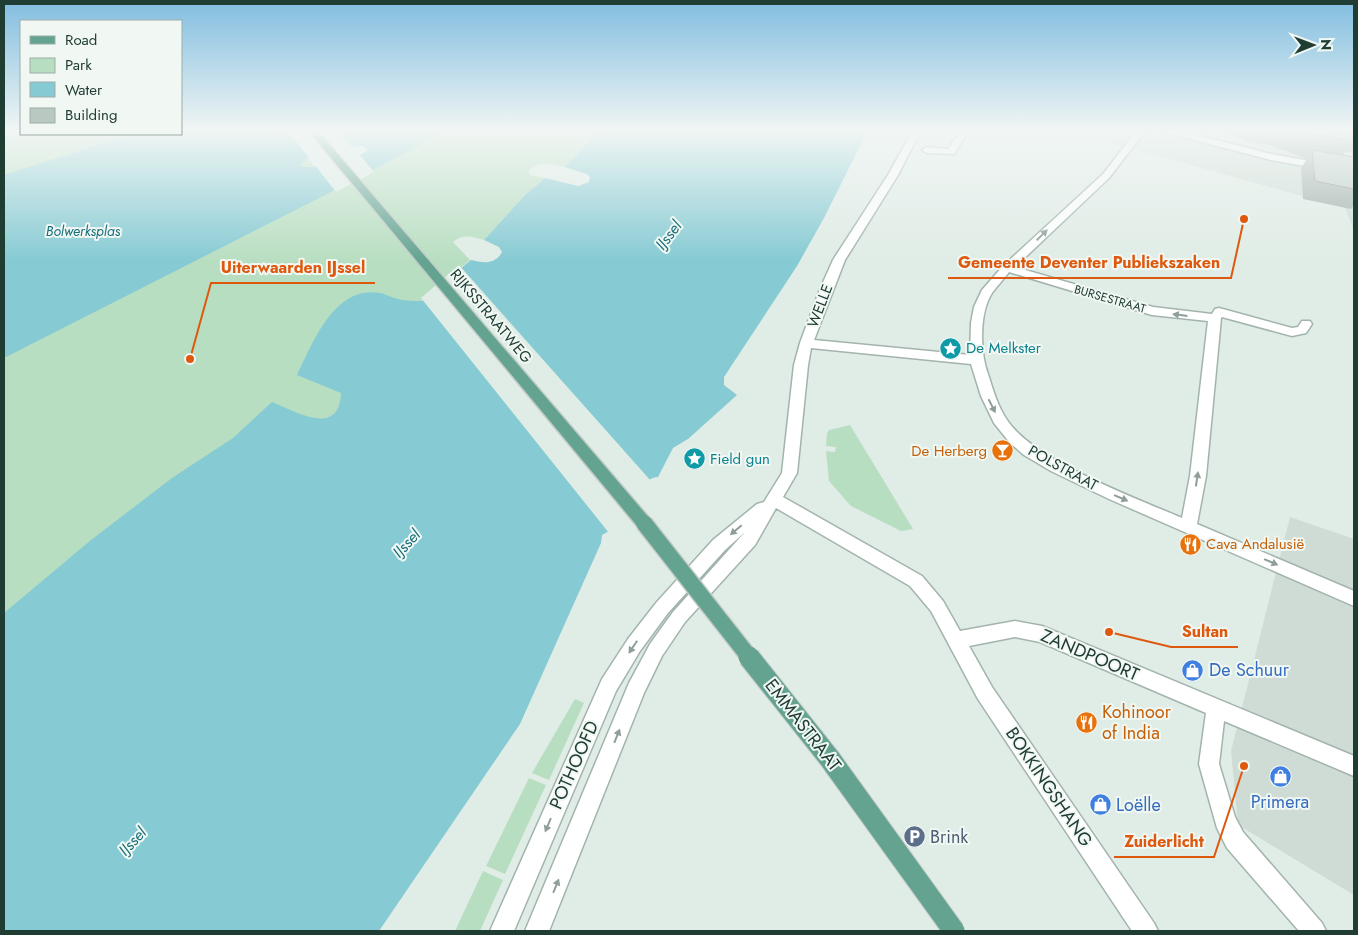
<svg xmlns="http://www.w3.org/2000/svg" width="1358" height="935" font-family="Jost,sans-serif">
	<style>
		.built { fill: #cedcd5 }
		.green { fill: #b8dec1 }
		.water { fill: #86cad3; fill-rule: evenodd }
		.pier { fill: #e0ece6 }
		.lines { fill: none; stroke-linecap: round; stroke-linejoin: round }
		.minor-casing { stroke: #a3b4ad; stroke-width: 3 }
		.major-casing { stroke: #c1c9c6; stroke-width: 3 }
		.minor { fill: #fff; fill-rule: evenodd }
		.major { fill: #63a390; fill-rule: evenodd }
		.major-bridge-far1-casing { stroke: #c1c9c6; stroke-width: 19; stroke-linecap: butt }
		.major-bridge-casing { stroke: #c1c9c6; stroke-width: 23; stroke-linecap: butt }
		.major-bridge-far1 { stroke: #63a390; stroke-width: 16 }
		.major-bridge { stroke: #63a390; stroke-width: 21 }
		.wall { fill: #9fada7 }
		.building { fill: #b9c9c2; stroke: #828d88 }
		.oneway { fill: #909e9a }
		.labels { text-anchor: middle; stroke-width: 4; stroke-linejoin: round; paint-order: stroke }
		.far-street-label { font-size: 12px; fill: #203d34; stroke: #f1f8f4 }
		.far-water-label { font-size: 14px; font-style: italic; fill: #196e7a; stroke: #f1f8f4 }
		.street-label { font-size: 15px; fill: #203d34; stroke: #f1f8f4 }
		.culture-label { font-size: 15px; fill: #0d838f; stroke: #f1f8f4; text-anchor: start }
		.food-label { font-size: 15px; fill: #c56008; stroke: #f1f8f4; text-anchor: end }
		.water-label { font-size: 16px; font-style: italic; fill: #196e7a; stroke: #f1f8f4 }
		.near-street-label { font-size: 18px; fill: #203d34; stroke: #f1f8f4 }
		.near-shop-label { font-size: 18px; fill: #366cbe; stroke: #f1f8f4; text-anchor: start }
		.near-food-label { font-size: 18px; fill: #c56008; stroke: #f1f8f4; text-anchor: start }
		.near-service-label { font-size: 18px; fill: #4e5e75; stroke: #f1f8f4; text-anchor: start }
		.leader { fill: none; stroke: #de580e; stroke-width: 2 }
		.callout-dot { fill: #de580e; stroke: #f1f8f4; stroke-width: 2 }
		.callout-label { font-size: 16px; text-anchor: middle; font-weight: bold; fill: #de580e; stroke: #f1f8f4; stroke-width: 4; stroke-linejoin: round; paint-order: stroke }
	</style>
	<rect width="100%" height="100%" fill="#e0ece6"/>
	<!-- built -->
	<g class="built">
		<polygon points="1065,130 1354,130 1354,230 1345,208"/>
		<polygon points="1290,517 1354,539 1354,895 1238,825 1231,751"/>
	</g>
	<!-- green -->
	<g class="green">
		<path d="M4,130H21V134H181V130H286L333,190L448,130H599L565,167C551,164 541,161 529,170L530,175L545,178L525,195L484,240C473,237 463,233 453,242L470,260L422,301L334,418L4,695Z"/>
		<polygon points="850,425 913,529 901,531 851,506 829,481 826,451 835,452 836,447 826,446 827,433 829,430"/>
		<polygon points="575,699 584,703 549,780 532,773"/>
		<polygon points="529,778 546,785 505,874 486,866"/>
		<polygon points="483,871 503,880 480,931 455,931"/>
	</g>
	<!-- water -->
	<g class="water">
		<path d="M181,130H274L281,133L296,130H448L331,192L4,358V175L132,134H181ZM355,146H364L367,150L362,154L313,167H303L300,165L306,159Z"/>
		<path d="M599,130H868L824,218L797,266L724,377V385L737,395L688,439L673,448L658,477C642,477 635,503 635,516L602,535L601,543L520,724L379,931H4V613L91,540L172,478L233,438L272,402C297,412 339,438 341,393L297,375C313,343 334,285 380,293C386,294 392,298 398,299C406,301 414,301 422,301L471,260C483,263 495,265 502,252L499,247L484,240L525,195L545,178L578,186L589,182L590,177L587,174L565,167Z"/>
	</g>
	<!-- pier -->
	<g class="pier">
		<polygon points="287,130 337,130 354,149 311,160"/>
		<polygon points="357,152 374,172 336,192 314,164"/>
		<polygon points="459,265 651,481 648,486 655,497 636,507 637,518 609,533 421,298"/>
	</g>
	<g class="lines">
		<defs>
			<g id="minor">
				<path d="M913,130H921L898,175L845,260L814,340L970,355L971,323L974,307L982,290L1003,266L1103,174L1137,130H1146L1109,178L1015,267L1153,307L1212,314L1215,309L1219,308L1292,328L1298,327L1302,321H1310L1312,324L1306,333L1292,336L1222,317L1221,318L1206,476L1197,524L1354,591V606L1109,499L1051,471L1024,455L1010,443L994,423L981,396L971,364L811,348L808,365L797,473L783,497L922,576L943,601L960,631L1015,621L1042,626L1354,756V776L1224,721L1219,764L1235,817L1243,832L1322,923L1326,931H1299L1227,848L1217,828L1199,764L1206,713L1040,642L1015,637L969,646L992,687L1154,923L1158,931H1132L978,699L931,611L910,586L776,508L755,545L685,622L662,656L644,693L549,931H525L629,683L650,644L673,612L745,532L725,550L668,613L640,651L616,691L514,931H490L602,679L628,639L656,603L713,540L757,504L764,502L782,473L794,365L800,343L820,289L833,260L888,175ZM1009,272L1152,315L1208,321L1190,476L1182,518C1136,498 1034,461 1007,420C998,407 993,390 988,374C980,353 979,313 992,293C997,286 1004,279 1009,272Z"/>
				<polygon points="961,130 969,130 954,154 927,153 922,150 927,147 948,149"/>
				<polygon points="1163,130 1177,130 1271,154 1354,169 1354,175 1271,160 1164,132"/>
			</g>
			<polygon id="major" points="308,130 317,130 650,519 652,523 650,527 644,529 638,527"/>
		</defs>
		<!-- minor casing -->
		<use href="#minor" class="minor-casing"/>
		<!-- major casing -->
		<use href="#major" class="major-casing"/>
		<!-- minor -->
		<use href="#minor" class="minor"/>
		<!-- major -->
		<use href="#major" class="major"/>
		<defs>
			<polyline id="major-bridge-far1" points="644,523 750,658"/>
			<polyline id="major-bridge" points="749,657 830,759 954,931"/>
		</defs>
		<!-- major-bridge-far1 casing -->
		<use href="#major-bridge-far1" class="major-bridge-far1-casing"/>
		<!-- major-bridge casing -->
		<use href="#major-bridge" class="major-bridge-casing"/>
		<!-- major-bridge-far1 -->
		<use href="#major-bridge-far1" class="major-bridge-far1"/>
		<!-- major-bridge -->
		<use href="#major-bridge" class="major-bridge"/>
	</g>
	<!-- wall -->
	<polygon class="wall" points="1224,130 1354,130 1354,153 1346,151 1343,155 1354,157 1354,205 1351,209 1303,199 1301,168 1307,159 1270,145 1249,142"/>
	<!-- building -->
	<g class="building">
		<polygon points="1304,130 1340,130 1353,141 1319,135"/>
		<polygon points="1312,150 1354,157 1354,189 1315,181"/>
	</g>
	<!-- one-way arrows -->
	<defs><path id="oneway-solid" d="M-6-.8H1V-3.2L6.5 0L1 3.2V.8H-6Z" transform="scale(1.25)"/></defs>
	<g class="oneway">
		<use href="#oneway-solid" transform="translate(1042 235) rotate(-44)"/>
		<use href="#oneway-solid" transform="translate(1180 315) rotate(-173)"/>
		<use href="#oneway-solid" transform="translate(992 406) rotate(63)"/>
		<use href="#oneway-solid" transform="translate(1197 479) rotate(-81)"/>
		<use href="#oneway-solid" transform="translate(1121 498) rotate(23)"/>
		<use href="#oneway-solid" transform="translate(736 530) rotate(140)"/>
		<use href="#oneway-solid" transform="translate(1271 562) rotate(23)"/>
		<use href="#oneway-solid" transform="translate(633 647) rotate(124)"/>
		<use href="#oneway-solid" transform="translate(617 736) rotate(-68)"/>
		<use href="#oneway-solid" transform="translate(548 825) rotate(113)"/>
		<use href="#oneway-solid" transform="translate(556 886) rotate(-68)"/>
	</g>
	<!-- sky -->
	<linearGradient id="sky" x2="0" y2="1"><stop stop-color="#81bde0"/><stop offset="0.5" stop-color="#f1f6f4"/><stop offset="1" stop-color="#f1f6f4" stop-opacity="0"/></linearGradient>
	<rect width="1358" height="261" fill="url(#sky)"/>
	<!-- icons -->
	<defs>
		<symbol id="sight-disc" viewBox="-11 -11 22 22"><circle r="9.5" fill="#0f9aa8" stroke="#f1f8f4"/><path d="M0-6L1.8-2.2L6-1.7L2.9 1.2L3.7 5.4L0 3.3L-3.7 5.4L-2.9 1.2L-6-1.7L-1.8-2.2Z" fill="#fff"/></symbol>
		<symbol id="bar-disc" viewBox="-11 -11 22 22"><circle r="9.5" fill="#e8710a" stroke="#f1f8f4"/><path d="M-6-5H6L.8 .8V4.5H3.5V6h-7V4.5H-.8V.8Z" fill="#fff"/></symbol>
		<symbol id="restaurant-disc" viewBox="-11 -11 22 22"><circle r="9.5" fill="#e8710a" stroke="#f1f8f4"/><path d="M-5-6h1v4h1v-4h1v4h1v-4h1v5L-1.5 .5V6h-2V.5L-5-1ZM5-6V6H3V1.5H1.5Q1.5-4 5-6Z" fill="#fff"/></symbol>
		<symbol id="shop-disc" viewBox="-11 -11 22 22"><circle r="9.5" fill="#3f7fe0" stroke="#f1f8f4"/><path d="M-5-2.5h2.3a2.7 3.5 0 0 1 5.4 0H5L5.5 6h-11ZM-1.5-2.5h3a1.5 2.3 0 0 0-3 0Z" fill="#fff"/></symbol>
		<symbol id="parking-disc" viewBox="-11 -11 22 22"><circle r="9.5" fill="#5c6f8a" stroke="#f1f8f4"/><path d="M-3.5-5.5H1a3.5 3.5 0 0 1 0 7H-1V5.5H-3.5ZM-1-3.4V-.6H.8a1.4 1.4 0 0 0 0-2.8Z" fill="#fff"/></symbol>
	</defs>
	<g fill-rule="evenodd">
		<use href="#sight-disc" x="938" y="336" width="25" height="25"/>
		<use href="#bar-disc" x="990" y="438" width="25" height="25"/>
		<use href="#sight-disc" x="682" y="446" width="25" height="25"/>
		<use href="#restaurant-disc" x="1178" y="532" width="25" height="25"/>
		<use href="#shop-disc" x="1180" y="658" width="25" height="25"/>
		<use href="#restaurant-disc" x="1074" y="710" width="25" height="25"/>
		<use href="#shop-disc" x="1268" y="764" width="25" height="25"/>
		<use href="#shop-disc" x="1088" y="792" width="25" height="25"/>
		<use href="#parking-disc" x="902" y="824" width="25" height="25"/>
	</g>
	<g class="labels">
		<!-- far-street labels -->
		<g class="far-street-label">
			<text transform="translate(1110 299) rotate(16)" y="4">BURSESTRAAT</text>
		</g>
		<!-- far-water labels -->
		<g class="far-water-label">
			<text x="83" y="236">Bolwerksplas</text>
		</g>
		<!-- street labels -->
		<g class="street-label">
			<text transform="translate(820 306) rotate(-69)" y="5">WELLE</text>
			<text transform="translate(491 316) rotate(50)" y="5">RIJKSSTRAATWEG</text>
			<text transform="translate(1063 468) rotate(29)" y="5">POLSTRAAT</text>
		</g>
		<!-- culture labels -->
		<g class="culture-label">
			<text x="966" y="353">De Melkster</text>
			<text x="710" y="464">Field gun</text>
		</g>
		<!-- food labels -->
		<g class="food-label">
			<text x="987" y="456">De Herberg</text>
			<text x="1206" y="549" text-anchor="start">Cava Andalusië</text>
		</g>
		<!-- water labels -->
		<g class="water-label">
			<text transform="translate(668 235) rotate(-53)" y="6">IJssel</text>
			<text transform="translate(406 543) rotate(-47)" y="6">IJssel</text>
			<text transform="translate(132 841) rotate(-47)" y="6">IJssel</text>
		</g>
		<!-- near-street labels -->
		<g class="near-street-label">
			<text transform="translate(1090 655) rotate(23)" y="6">ZANDPOORT</text>
			<text transform="translate(803 725) rotate(52)" y="6">EMMASTRAAT</text>
			<text transform="translate(574 765) rotate(-66)" y="6">POTHOOFD</text>
			<text transform="translate(1049 787) rotate(56)" y="6">BOKKINGSHANG</text>
		</g>
		<!-- near-shop labels -->
		<g class="near-shop-label">
			<text x="1209" y="676">De Schuur</text>
			<text x="1280" y="808" text-anchor="middle">Primera</text>
			<text x="1116" y="811">Loëlle</text>
		</g>
		<!-- near-food labels -->
		<g class="near-food-label">
			<text x="1102" y="718">Kohinoor<tspan x="1102" dy="21">of India</tspan></text>
		</g>
		<!-- near-service labels -->
		<g class="near-service-label">
			<text x="930" y="843">Brink</text>
		</g>
	</g>
	<!-- callouts -->
	<path class="leader" d="M1244 219L1231 278H948M190 359L211 283H375M1109 632L1171 647H1238M1244 766L1214 857H1114"/>
	<g class="callout-dot">
		<circle cx="1244" cy="219" r="5"/>
		<circle cx="190" cy="359" r="5"/>
		<circle cx="1109" cy="632" r="5"/>
		<circle cx="1244" cy="766" r="5"/>
	</g>
	<g class="callout-label">
		<text x="1089" y="268">Gemeente Deventer Publiekszaken</text>
		<text x="293" y="273">Uiterwaarden IJssel</text>
		<text x="1205" y="637">Sultan</text>
		<text x="1164" y="847">Zuiderlicht</text>
	</g>
	<!-- border -->
	<rect width="1358" height="935" fill="none" stroke="#203d34" stroke-width="10"/>
	<!-- legend -->
	<rect x="20" y="20" width="162" height="115" fill="#f1f8f4" stroke="#9dada7"/>
	<rect x="30" y="36" width="25" height="8" fill="#63a390" stroke="#9dada7"/>
	<text x="65" y="45" font-size="15" fill="#203d34">Road</text>
	<rect x="30" y="58" width="25" height="15" fill="#b8dec1" stroke="#9dada7"/>
	<text x="65" y="70" font-size="15" fill="#203d34">Park</text>
	<rect x="30" y="82" width="25" height="15" fill="#86cad3" stroke="#9dada7"/>
	<text x="65" y="95" font-size="15" fill="#203d34">Water</text>
	<rect x="30" y="108" width="25" height="15" fill="#b9c9c2" stroke="#9dada7"/>
	<text x="65" y="120" font-size="15" fill="#203d34">Building</text>
	<!-- north arrow -->
	<g transform="translate(1313 45) rotate(89)" stroke="#f1f8f4" stroke-width="4" paint-order="stroke">
	<path d="M0-4L9 19L0 12L-9 19Z" fill="#203d34"/>
	<text y="-8" font-size="14" font-weight="bold" text-anchor="middle" fill="#203d34">N</text>
	</g>
</svg>
